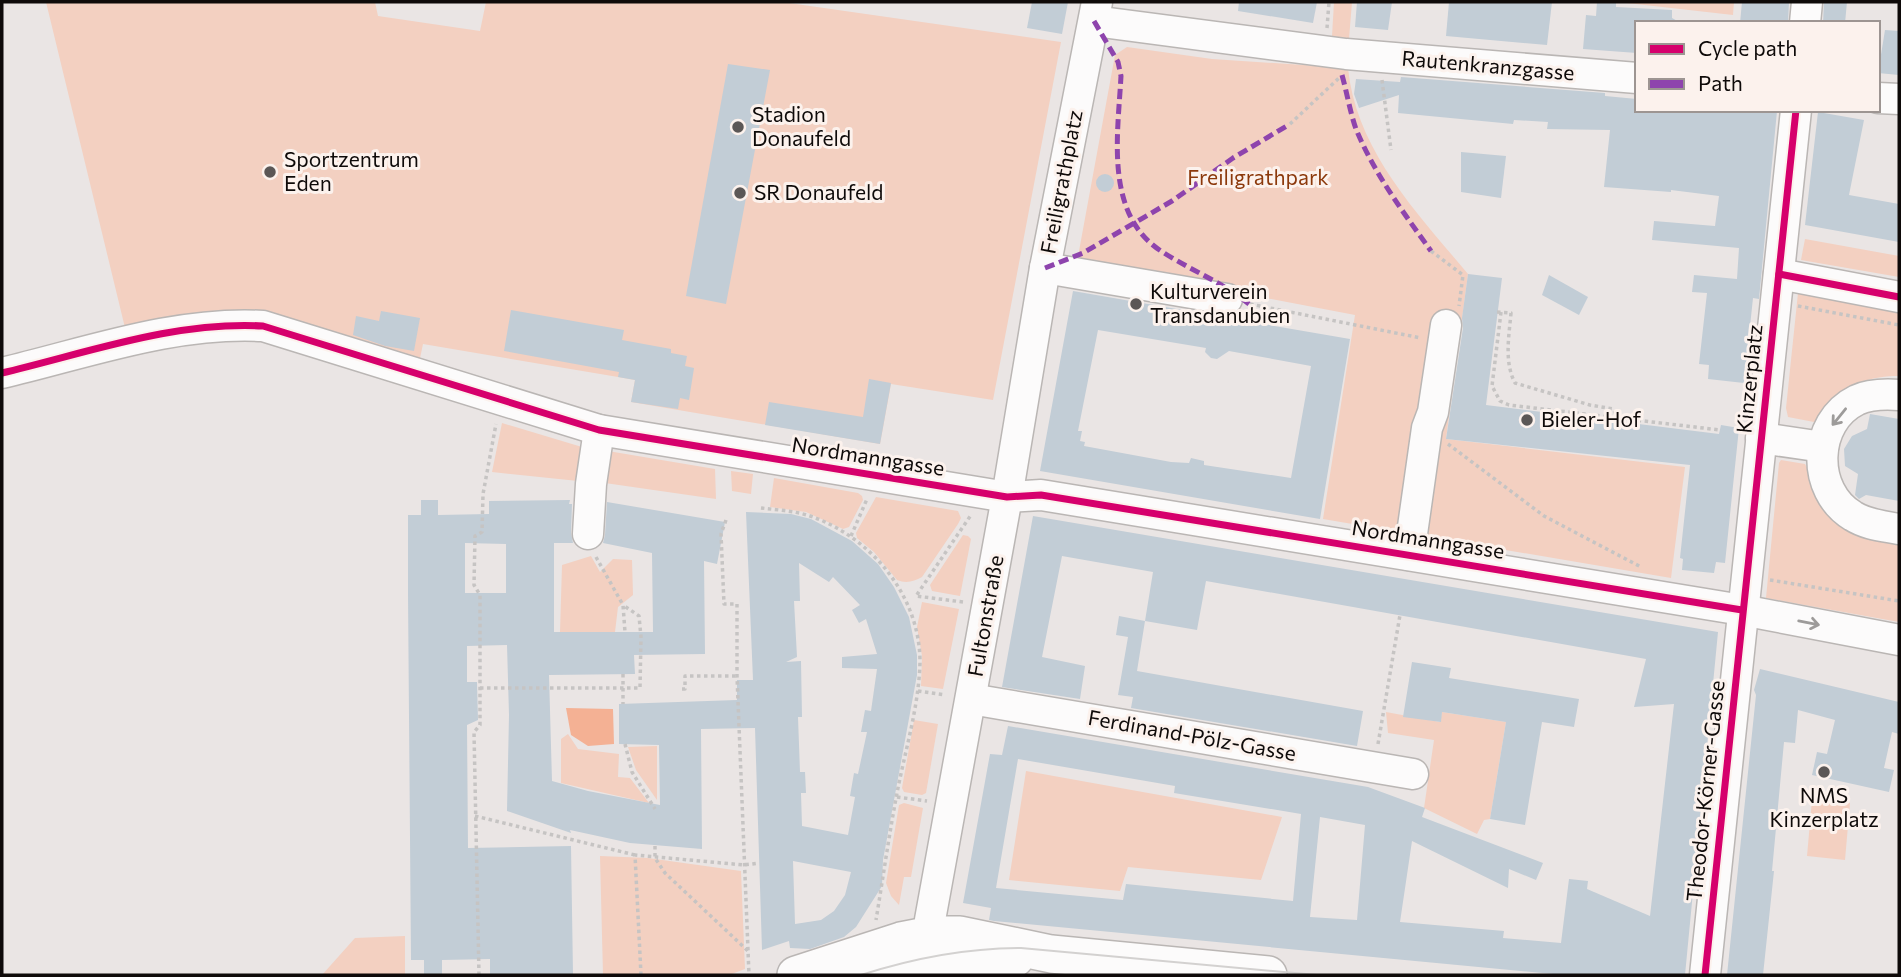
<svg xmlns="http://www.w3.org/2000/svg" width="1901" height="977" font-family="Commissioner,sans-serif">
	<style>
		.green { fill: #f3d0c1 }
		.water { fill: #f4b194 }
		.building { fill: #c2cdd6; fill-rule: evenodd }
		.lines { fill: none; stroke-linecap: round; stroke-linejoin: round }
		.minor-casing { stroke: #bab6b4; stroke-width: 33 }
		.major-casing { stroke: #bab6b4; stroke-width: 40 }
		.path { stroke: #c6c4c3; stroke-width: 3.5; stroke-dasharray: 3.5 3.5; stroke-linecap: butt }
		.minor { stroke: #fcfbfb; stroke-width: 30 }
		.major { stroke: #fcfbfb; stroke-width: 37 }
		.tram { stroke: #d3d1d0; stroke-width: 2 }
		.quiet { stroke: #8e44ad; stroke-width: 5; stroke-dasharray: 10 5; stroke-linecap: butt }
		.cycleway-casing { stroke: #fcf2ed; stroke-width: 11 }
		.cycleway { stroke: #d6006c; stroke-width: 7 }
		.oneway { stroke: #9d9b9a }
		.poi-dot { fill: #5b5756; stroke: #fcf2ed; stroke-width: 2.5 }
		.labels { text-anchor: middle; stroke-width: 6; stroke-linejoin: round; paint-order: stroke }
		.street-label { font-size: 21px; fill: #0e0a09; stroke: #fcf2ed }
		.poi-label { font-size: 21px; fill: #0e0a09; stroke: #fcf2ed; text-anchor: start }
		.park-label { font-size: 21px; fill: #8c390b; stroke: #fcf2ed }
	</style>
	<rect width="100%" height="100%" fill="#eae5e4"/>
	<!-- green -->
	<g class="green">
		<polygon points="46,2 375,2 378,16 480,31 486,2 782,2 1061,42 993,400 891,384 880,444 631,402 635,380 618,377 423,344 419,363 262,316 127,336"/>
		<polygon points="1334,2 1352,2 1349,39 1332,36"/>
		<polygon points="1618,2 1734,2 1733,15"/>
		<path d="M1127,47L1212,59L1348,68C1356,150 1417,213 1468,274L1446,439L1685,467L1671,578L1323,519L1355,315L1077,262L1115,55Z"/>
		<polygon points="1805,239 1899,256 1899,277 1801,260"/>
		<path d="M1798,293L1899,312V376C1872,376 1847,383 1828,405C1823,410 1820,417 1814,422L1788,417L1786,408Z"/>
		<polygon points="502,423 582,447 578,481 492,472"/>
		<polygon points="602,450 715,469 716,499 598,482"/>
		<path d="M1781,460L1805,464C1812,475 1812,489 1818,501C1834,530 1869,539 1899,545V622L1766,598L1779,463Z"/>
		<polygon points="731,471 753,474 751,494 732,491"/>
		<polygon points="774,478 858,493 862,496 863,500 849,527 843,529 806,512 770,507"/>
		<path d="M876,497L958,511L961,518L958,524L922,577C914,581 907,584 897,580L874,552L857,538L856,533Z"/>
		<polygon points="963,535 968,536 971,539 960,596 932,591 930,585"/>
		<polygon points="591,556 600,572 613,559 632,560 633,595 618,607 615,632 560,632 562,565"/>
		<polygon points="922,602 959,609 943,689 921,686 922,656 917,627"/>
		<polygon points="1386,712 1440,722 1442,712 1506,722 1490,819 1484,820 1477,834 1424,808 1434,740 1388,733"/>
		<polygon points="914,720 938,724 926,793 922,795 904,792 902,788"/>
		<polygon points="568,734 578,749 619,754 618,777 630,778 649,803 561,783 561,739"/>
		<polygon points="657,746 657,800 636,770 628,747"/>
		<polygon points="1026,771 1282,817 1261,880 1128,867 1120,891 1009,880"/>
		<polygon points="1812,800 1850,803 1845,860 1807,856"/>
		<polygon points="904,803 923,808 911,877 904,877 899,905 891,896 886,883 899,805"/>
		<polygon points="600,856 648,858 741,871 745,969 729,975 603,975"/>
		<polygon points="405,936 405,975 322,975 355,938"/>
	</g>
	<!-- water -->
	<polygon class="water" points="566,708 613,709 614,744 588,746 571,735"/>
	<!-- building -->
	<g class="building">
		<polygon points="1032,2 1068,2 1062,34 1027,28"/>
		<polygon points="1239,2 1317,2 1313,23 1238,11"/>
		<polygon points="1357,2 1392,2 1388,30 1355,27"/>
		<polygon points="1449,2 1552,2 1547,45 1446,36"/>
		<polygon points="1597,2 1616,2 1616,7 1672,10 1672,18 1681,23 1637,23 1637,53 1583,49 1586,15 1596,16"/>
		<polygon points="1742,2 1789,2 1788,23 1740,23"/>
		<polygon points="1824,2 1847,2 1845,23 1823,23"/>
		<polygon points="1885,30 1899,31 1899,75 1878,73"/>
		<polygon points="728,64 770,70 726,304 686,296"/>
		<polygon points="1401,77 1605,93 1605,96 1637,99 1637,110 1777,111 1759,299 1753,298 1744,383 1708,379 1709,365 1699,364 1707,293 1692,292 1694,275 1737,279 1739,248 1652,240 1654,221 1715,226 1719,196 1671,190 1671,192 1604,187 1610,130 1547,129 1548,122 1514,120 1513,124 1398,113 1399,95 1359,108 1354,94 1356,79 1400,82"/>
		<polygon points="1818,112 1864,120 1849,195 1899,204 1899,242 1805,225"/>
		<polygon points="1461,152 1506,156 1501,198 1461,192"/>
		<circle cx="1105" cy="183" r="9"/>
		<polygon points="1468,274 1502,278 1486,405 1719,434 1721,425 1739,428 1725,563 1716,562 1714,573 1682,570 1683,559 1680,558 1690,465 1446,439 1463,328 1462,318"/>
		<polygon points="1549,275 1588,297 1579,315 1542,295"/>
		<path d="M1073,291L1350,339L1320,519L1040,471ZM1098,330L1206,348L1205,352L1211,358L1217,359L1229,351L1311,366L1291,478L1204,465V461L1191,458L1189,463L1171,462L1084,446L1085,442L1080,441L1082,431H1078Z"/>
		<polygon points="511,310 624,330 622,340 671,349 671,353 687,356 685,366 694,368 689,400 680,398 678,409 631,402 635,380 618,377 619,372 504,351"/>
		<polygon points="381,311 420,318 414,351 385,346 353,335 356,316 379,321"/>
		<polygon points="869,379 891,383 880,444 765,425 769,402 863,417"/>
		<polygon points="1870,414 1899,419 1899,501 1866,495 1859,499 1855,495 1858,474 1845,466 1844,449 1852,436 1867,429"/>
		<path d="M421,500H438V515L489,514V501L570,500L569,504H572L571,533L573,543H554V632H653L652,553L603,543L605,535L607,502L725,522L717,564L704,561L705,654L634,655L635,674L549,675L552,781L588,791L660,805L659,745L619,744V704L737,700V680H753L746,512L791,514L811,519L852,541L878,564L894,587L909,617L917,655V675L883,860L882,886L856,927L844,937L810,949L790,948L789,941L762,950L755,728L701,729L702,849L630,843L570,830L571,833L507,811L509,715L507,645L467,646V682H477L478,720L467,725L468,848L571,846L573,975H490V959L442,960V975H424V960H411L408,594V515H421ZM465,543L506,544V593H465ZM799,563L829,582L833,577L860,605L852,610L859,623L866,619L877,654L842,657V668L877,669L871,711L865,710L861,732H867L858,774L854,773L850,796L855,797L848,835L802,826L801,793H806L805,772H800L798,717H802L801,661L786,662L797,657L794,601H800ZM793,861L851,872L845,895L834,911L821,920L795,924Z"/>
		<path d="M1033,516L1718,632L1685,975H1564L994,921L989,920L991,908L963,903L990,754L1002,755L1008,726L1368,787L1425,808L1422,817L1543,863L1536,880L1509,869L1508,888L1412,841L1400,922L1504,931L1503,938L1561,943L1569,879L1588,881L1587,889L1650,916L1674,704L1634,707L1646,659L1206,581L1197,630L1145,621L1153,572L1062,556L1042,657L1085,666L1080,699L1002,687ZM1018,759L1175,786L1174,793L1301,814L1293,901L1126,884L1123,900L996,888ZM1320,817L1365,825L1357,920L1310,917Z"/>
		<polygon points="1119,616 1145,621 1137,671 1363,711 1357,746 1131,708 1133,697 1118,695 1128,637 1116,635"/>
		<polygon points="1412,662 1451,668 1449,678 1579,699 1574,727 1542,722 1525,825 1490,819 1506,722 1442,712 1441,722 1403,717"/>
		<polygon points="1760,669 1899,702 1899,734 1892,732 1884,768 1894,770 1889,792 1812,775 1817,752 1827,754 1835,720 1798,710 1795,743 1784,742 1772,871 1774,871 1763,975 1727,975 1756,695 1754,690"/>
	</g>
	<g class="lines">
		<defs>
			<g id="minor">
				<polyline points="1094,21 1346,54 1637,78"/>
				<polyline points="1805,23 1807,2"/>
				<polyline points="1878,98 1899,99"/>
				<polyline points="1045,268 1227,299"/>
				<polyline points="1779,274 1899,297"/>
				<path d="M2,373C87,353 174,321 263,326L599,430L1007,497L1041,495L1742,610L1899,640"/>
				<path d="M1899,395C1885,394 1870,394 1857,400C1812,422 1811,491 1853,516C1867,525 1884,526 1899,529"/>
				<polyline points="1761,438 1823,447"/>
				<polyline points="588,534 591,484 599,430"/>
				<polyline points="1409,555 1427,428 1433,412 1446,325"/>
				<polyline points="971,699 1413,774"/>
				<polyline points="936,955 930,920 1007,497 1045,268 1097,2"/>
				<polyline points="861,975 935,955"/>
				<polyline points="1705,975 1796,110"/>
			</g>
			<g id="major">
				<polyline points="796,975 901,941 932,935 960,935 1051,954 1268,975"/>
				<polyline points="910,975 940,967 1015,958"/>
			</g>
		</defs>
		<!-- minor casing -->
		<use href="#minor" class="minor-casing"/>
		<!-- major casing -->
		<use href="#major" class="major-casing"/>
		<!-- path -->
		<g class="path">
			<polyline points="1327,28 1329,2"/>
			<polyline points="1382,80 1391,150"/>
			<polyline points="1290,124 1339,78"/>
			<polyline points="1431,251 1463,275 1459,306"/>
			<polyline points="1250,304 1421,338"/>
			<polyline points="1798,306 1899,325"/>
			<path d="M1497,312L1511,313C1509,336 1504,362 1515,383L1590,405L1613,409L1618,418"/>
			<polyline points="1501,312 1492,386 1500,401 1509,405 1720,430"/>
			<polyline points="1448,444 1544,516 1641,567"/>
			<path d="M761,508C778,510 797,511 813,517C873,539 920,597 920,662C919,706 905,751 897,793C889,835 883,878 876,920"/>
			<polyline points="726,520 721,534 724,604 737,604 737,676 749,975"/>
			<polyline points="851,536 867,499"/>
			<polyline points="596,557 623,605 625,632"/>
			<polyline points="1770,580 1899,601"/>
			<polyline points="963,602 916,596 971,515"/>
			<polyline points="623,674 623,704"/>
			<polyline points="480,688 640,688 641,637 639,616 623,605"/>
			<polyline points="682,689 685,689 685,676 737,676"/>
			<polyline points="918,691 945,695"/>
			<polyline points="625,744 632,772 655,809"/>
			<polyline points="1378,744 1400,615"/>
			<polyline points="897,797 927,801"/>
			<polyline points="475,816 635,855"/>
			<polyline points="655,846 655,858 665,873 748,951"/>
			<polyline points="479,975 474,732 480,725 480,595 474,585 475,536 482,532 483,494 496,424"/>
			<polyline points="641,975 635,855 744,865 759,863"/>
		</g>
		<!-- minor -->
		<use href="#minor" class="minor"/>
		<!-- major -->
		<use href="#major" class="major"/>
		<!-- tram -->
		<path class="tram" d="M861,975C914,958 965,948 1021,948L1317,975"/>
		<!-- quiet -->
		<g class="quiet">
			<path d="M1094,21L1118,62L1121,76C1118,134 1104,214 1161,251C1190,270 1222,282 1249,304"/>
			<path d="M1342,75C1347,93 1350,112 1356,129C1374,173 1403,212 1431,251"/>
			<polyline points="1045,268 1083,253 1172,201 1233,158 1290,124"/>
		</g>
		<defs>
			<g id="cycleway">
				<polyline points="1779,274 1899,297"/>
				<path d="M2,373C87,353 174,321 263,326L599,430L1007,497L1041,495L1742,610"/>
				<polyline points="1705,975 1796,110"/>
			</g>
		</defs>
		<!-- cycleway casing -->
		<use href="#cycleway" class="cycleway-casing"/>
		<!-- cycleway -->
		<use href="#cycleway" class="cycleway"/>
	</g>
	<!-- one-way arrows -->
	<defs><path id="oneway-shaft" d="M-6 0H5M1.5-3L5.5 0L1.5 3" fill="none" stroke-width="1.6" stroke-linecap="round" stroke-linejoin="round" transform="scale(1.75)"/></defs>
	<g class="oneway">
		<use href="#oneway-shaft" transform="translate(1839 417) rotate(129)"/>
		<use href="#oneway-shaft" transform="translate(1809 623) rotate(11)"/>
	</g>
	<!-- markers -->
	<g class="poi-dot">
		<circle cx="738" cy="127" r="7"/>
		<circle cx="270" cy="172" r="7"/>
		<circle cx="740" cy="193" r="7"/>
		<circle cx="1136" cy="304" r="7"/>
		<circle cx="1527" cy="420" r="7"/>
		<circle cx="1824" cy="772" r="7"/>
	</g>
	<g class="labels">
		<!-- street labels -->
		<g class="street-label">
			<text transform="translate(1488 66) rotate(5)" y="7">Rautenkranzgasse</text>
			<text transform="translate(1062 182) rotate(-79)" y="7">Freiligrathplatz</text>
			<text transform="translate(1750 379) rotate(-84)" y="7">Kinzerplatz</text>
			<text transform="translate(868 457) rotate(9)" y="7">Nordmanngasse</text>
			<text transform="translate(1428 540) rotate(9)" y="7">Nordmanngasse</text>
			<text transform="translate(986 616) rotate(-80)" y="7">Fultonstraße</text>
			<text transform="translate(1192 736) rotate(10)" y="7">Ferdinand-Pölz-Gasse</text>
			<text transform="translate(1706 791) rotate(-84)" y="7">Theodor-Körner-Gasse</text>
		</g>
		<!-- poi labels -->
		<g class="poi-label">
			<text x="752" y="122">Stadion<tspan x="752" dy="24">Donaufeld</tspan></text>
			<text x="284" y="167">Sportzentrum<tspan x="284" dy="24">Eden</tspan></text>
			<text x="754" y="200">SR Donaufeld</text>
			<text x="1150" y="299">Kulturverein<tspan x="1150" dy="24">Transdanubien</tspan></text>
			<text x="1541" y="427">Bieler-Hof</text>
			<text x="1824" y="803" text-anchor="middle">NMS<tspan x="1824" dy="24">Kinzerplatz</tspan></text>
		</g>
		<!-- park labels -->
		<g class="park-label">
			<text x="1258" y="185">Freiligrathpark</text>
		</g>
	</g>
	<!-- border -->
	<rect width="1901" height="977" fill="none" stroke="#0e0a09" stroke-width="7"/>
	<!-- legend -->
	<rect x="1635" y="21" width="245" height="91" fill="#fcf2ed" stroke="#9d9592" stroke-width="2"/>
	<rect x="1649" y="44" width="35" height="10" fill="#d6006c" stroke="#9d9592" stroke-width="2"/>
	<text x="1698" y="56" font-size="21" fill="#0e0a09">Cycle path</text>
	<rect x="1649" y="79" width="35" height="10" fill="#8e44ad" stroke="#9d9592" stroke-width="2"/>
	<text x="1698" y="91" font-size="21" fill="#0e0a09">Path</text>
</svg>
